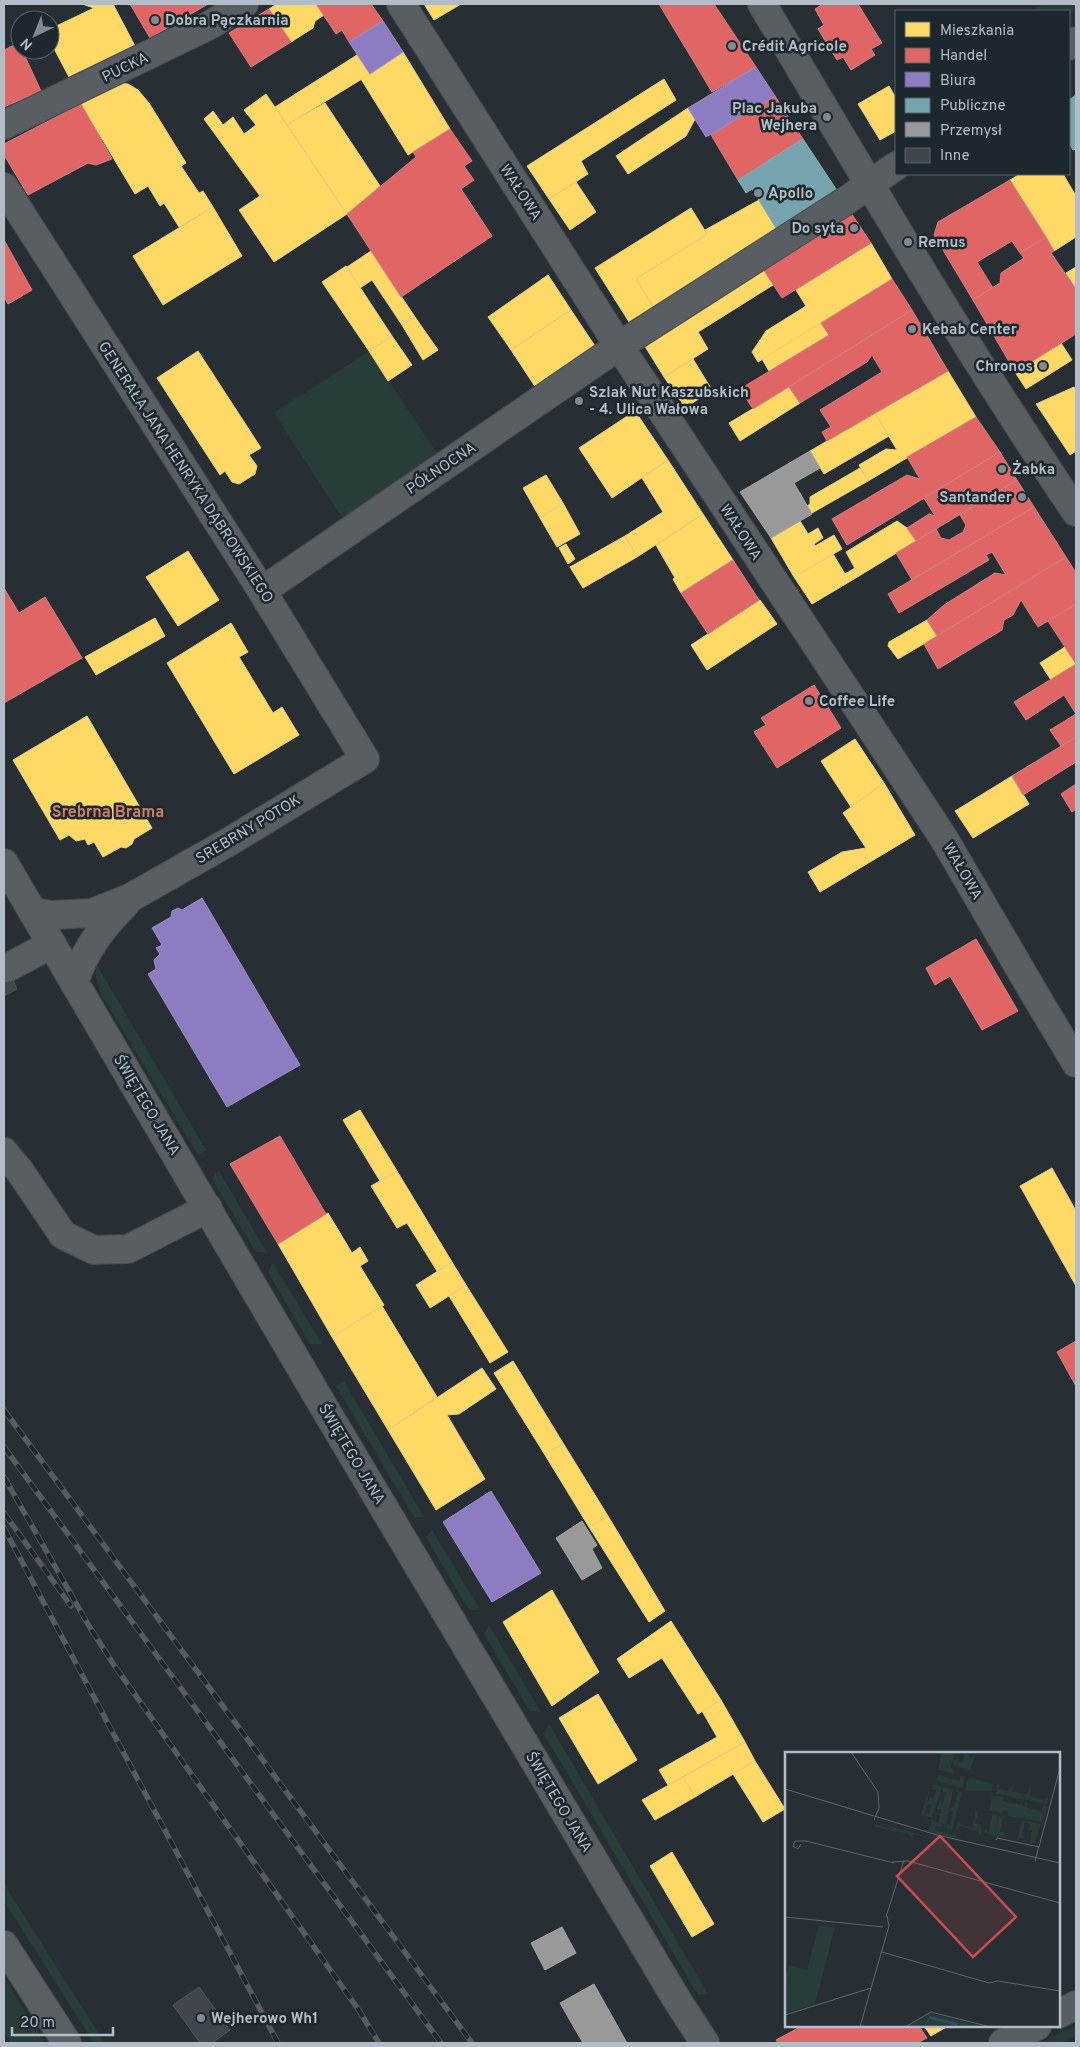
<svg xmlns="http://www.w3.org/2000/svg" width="1080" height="2047" font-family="Overpass,sans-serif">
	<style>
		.green { fill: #283c3a }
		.homes { fill: #ffd966; stroke: #e8d182 }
		.shops { fill: #e06666; stroke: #d28082 }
		.offices { fill: #8e7cc3; stroke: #9990c4 }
		.public { fill: #76a5af; stroke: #88acb6 }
		.industry { fill: #999; stroke: #a0a4a6 }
		.building { fill: #40464b; stroke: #50575b }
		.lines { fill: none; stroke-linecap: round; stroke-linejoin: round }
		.minor-casing { stroke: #464b4f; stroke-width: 30 }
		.major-casing { stroke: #464c51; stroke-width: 30 }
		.minor { stroke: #585e62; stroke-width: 28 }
		.major { stroke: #5a5f64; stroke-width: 28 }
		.rail-casing { stroke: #575c60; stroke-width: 5.5 }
		.rail { stroke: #1c272e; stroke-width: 4; stroke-dasharray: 11; stroke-linecap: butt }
		.poi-dot { fill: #828b92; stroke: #1c272e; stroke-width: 2 }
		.labels { text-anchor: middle; stroke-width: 5; stroke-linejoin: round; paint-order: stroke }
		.poi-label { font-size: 15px; font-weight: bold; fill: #b2bdc5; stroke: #1c272e; text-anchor: start }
		.street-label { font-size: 15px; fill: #b2bdc5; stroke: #1c272e }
		.neighbourhood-label { font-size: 16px; font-weight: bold; fill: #cc8066; stroke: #1c272e }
		.inset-road { fill: none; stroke: #5f686e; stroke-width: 1 }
		.view { fill: #cd4d4f; fill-opacity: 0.15; stroke: #cd4d4f; stroke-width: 2.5 }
		.inset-edge { fill: none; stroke: #b2bdc5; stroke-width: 2.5 }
	</style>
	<rect width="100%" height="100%" fill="#282f34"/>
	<!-- green -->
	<g class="green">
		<polygon points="1043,4 1076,4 1076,10 1069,15 1069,11 1032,11"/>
		<polygon points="369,351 438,455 343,519 274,413"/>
		<polygon points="95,962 206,1150 198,1155 101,994 96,977"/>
		<polygon points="219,1171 267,1253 255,1251 212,1179 215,1174"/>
		<polygon points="273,1263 322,1344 310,1344 268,1272"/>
		<polygon points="344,1381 424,1517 414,1517 336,1386"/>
		<polygon points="432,1530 480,1610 469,1610 426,1537"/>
		<polygon points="489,1625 541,1712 530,1711 484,1634"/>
		<polygon points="549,1724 708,1994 698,1995 544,1734"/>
		<polygon points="4,1884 104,2042 105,2043 94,2043 4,1901"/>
		<polygon points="4,1978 45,2043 11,2043 4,2032"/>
		<polygon points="1076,2026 1076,2035 1061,2043 1039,2043"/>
	</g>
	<!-- homes -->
	<g class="homes">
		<polygon points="82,4 113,4 135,46 69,77 50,41 50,29 94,8"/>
		<polygon points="277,4 316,4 324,15 315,21 313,28 291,42 269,9"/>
		<polygon points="424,4 461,4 434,20"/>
		<polygon points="403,52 450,129 408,155 361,79"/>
		<polygon points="357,55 370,74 287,125 275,107"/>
		<polygon points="664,79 676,100 581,161 588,174 549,199 527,166"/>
		<polygon points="117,83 128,84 138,90 149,103 186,163 181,166 199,193 203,191 213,207 179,227 164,203 160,206 148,186 135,194 81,104"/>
		<polygon points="889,86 896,98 896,131 880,140 858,104"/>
		<polygon points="266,94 347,214 274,262 239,210 260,196 204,119 213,111 223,125 233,117 244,134 256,125 244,110"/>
		<polygon points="325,103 380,186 347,214 287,125"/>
		<polygon points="688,108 695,119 686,136 628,174 616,156"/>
		<polygon points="1020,174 1063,174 1076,196 1076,237 1054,251 1010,180"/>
		<polygon points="576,182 596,212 570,230 549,199"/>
		<polygon points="759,200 779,233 655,310 636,279 707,234 705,230"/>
		<polygon points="213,207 242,256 163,305 133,256"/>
		<polygon points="691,208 707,234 636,279 655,310 631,325 595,268"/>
		<polygon points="871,243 892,279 758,362 752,352 766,331 806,306 796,290"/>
		<polygon points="371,251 415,317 402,325 372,280 360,288 347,267"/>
		<polygon points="346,266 392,336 369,351 322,282"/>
		<polygon points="761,266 773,285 698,332 708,349 664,377 641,340"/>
		<polygon points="1076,267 1076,289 1066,273"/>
		<polygon points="548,275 571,310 511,350 488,317"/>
		<polygon points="571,310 597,349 536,388 511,350"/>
		<polygon points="415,317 438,350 423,360 402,325"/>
		<polygon points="821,323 829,335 769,371 762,359"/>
		<polygon points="392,336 412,365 388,381 369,351"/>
		<polygon points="1061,343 1072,360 1026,389 1015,372"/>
		<polygon points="198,351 261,448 249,455 257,466 255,474 239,484 232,482 225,471 220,475 157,378"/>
		<polygon points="693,359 712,390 685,408 664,377"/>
		<polygon points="948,371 976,417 868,481 859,465 886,449 897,450 875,413"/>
		<polygon points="789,387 800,403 740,441 729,423"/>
		<polygon points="1074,387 1076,391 1076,451 1070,455 1036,404"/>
		<polygon points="635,411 668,460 612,498 579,448"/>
		<polygon points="875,413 889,436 824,474 810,451"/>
		<polygon points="668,460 703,514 637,557 625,536 663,512 642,478"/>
		<polygon points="860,468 868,481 812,513 807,506 810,504 810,497"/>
		<polygon points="546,475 563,503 540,518 523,488"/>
		<polygon points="563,503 580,534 557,547 540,518"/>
		<polygon points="703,514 733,560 681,593 673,579 675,578 656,545"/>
		<polygon points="800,521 808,534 818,528 823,538 814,544 815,546 834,535 842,549 794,577 771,538"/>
		<polygon points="897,521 907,528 916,541 859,576 846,552"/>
		<polygon points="625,536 637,557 583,588 570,567"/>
		<polygon points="566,544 575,559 568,564 559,548"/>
		<polygon points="188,551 219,600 178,626 146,577"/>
		<polygon points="833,554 845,574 855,568 859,576 812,604 794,577"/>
		<polygon points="760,600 777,624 707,670 691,645"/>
		<polygon points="155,618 165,636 96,675 85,657"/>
		<polygon points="927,620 937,636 898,659 888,646 889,642"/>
		<polygon points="231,623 248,652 239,657 273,713 282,707 299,735 234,774 167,663"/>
		<polygon points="1065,647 1076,664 1051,680 1040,663"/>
		<polygon points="87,716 152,828 134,839 132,844 126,848 121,847 103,857 94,842 88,845 85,839 76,841 69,835 60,840 13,760"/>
		<polygon points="855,739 884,783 851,807 821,761"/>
		<polygon points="1012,776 1029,804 973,838 955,811"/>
		<polygon points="884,783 915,835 820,892 808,872 842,852 866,848 843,813"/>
		<polygon points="360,1110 397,1171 380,1181 343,1120"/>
		<polygon points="1052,1168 1076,1211 1076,1286 1020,1186"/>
		<polygon points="397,1171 452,1262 437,1271 407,1223 397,1228 371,1186"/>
		<polygon points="328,1213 352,1253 360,1247 368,1261 360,1266 384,1305 332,1337 278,1244"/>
		<polygon points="452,1262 466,1285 430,1308 416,1285"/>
		<polygon points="466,1285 508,1352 490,1363 449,1296"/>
		<polygon points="382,1306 437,1397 388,1430 332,1337"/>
		<polygon points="513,1361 563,1443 545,1455 494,1373"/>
		<polygon points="482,1368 496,1389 459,1414 447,1415 485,1479 436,1510 388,1430"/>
		<polygon points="563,1443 608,1516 589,1527 545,1455"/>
		<polygon points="608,1516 665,1611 649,1622 589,1527"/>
		<polygon points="552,1590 599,1672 552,1706 503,1622"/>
		<polygon points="671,1621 721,1700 698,1714 662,1658 629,1678 617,1659"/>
		<polygon points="598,1694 637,1760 598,1784 559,1718"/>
		<polygon points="721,1700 745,1742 668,1785 659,1770 717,1737 702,1711"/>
		<polygon points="745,1742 755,1761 695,1797 683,1777"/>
		<polygon points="755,1761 785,1809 763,1822 733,1774"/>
		<polygon points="683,1777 695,1797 655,1820 642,1800"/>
		<polygon points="672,1852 714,1924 692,1937 650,1866"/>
		<polygon points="924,2026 948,2026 931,2036"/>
	</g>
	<!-- shops -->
	<g class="shops">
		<polygon points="130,4 208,4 150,38"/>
		<polygon points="316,4 371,4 383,21 349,42 342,30 336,34"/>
		<polygon points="659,4 714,4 756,67 712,92"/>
		<polygon points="823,4 858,4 882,43 871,49 875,55 851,70 843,57 837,60 818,29 824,25 815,9"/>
		<polygon points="269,9 291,42 251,67 229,33"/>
		<polygon points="19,43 20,50 22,50 41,91 4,107 4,50"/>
		<polygon points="775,96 803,139 738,180 711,135"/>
		<polygon points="81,104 112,159 96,165 88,163 28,195 4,155 4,144"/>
		<polygon points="450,129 472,161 464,166 474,180 461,189 492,236 401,297 347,214 416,157 413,152"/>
		<polygon points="1010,180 1046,237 1020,253 1012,241 977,262 993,288 973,300 934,235 938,222"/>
		<polygon points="849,210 871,243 782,298 761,266"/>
		<polygon points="1046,237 1054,251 1051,253 1076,289 1076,334 1015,372 973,300 1000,283 1001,273 1024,258 1020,253"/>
		<polygon points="4,240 32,290 8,304 4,297"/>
		<polygon points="892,279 912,310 753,409 740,389 829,335 821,323"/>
		<polygon points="912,310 948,371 827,441 822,432 831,427 820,410 882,372 872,355 867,362 800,403 789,387"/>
		<polygon points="976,417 1000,452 847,545 832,519 907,475 920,479 907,457"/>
		<polygon points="1000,452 1017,480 916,541 907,528 929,514 935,516 924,498"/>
		<polygon points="1017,480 1034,507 912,580 896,553 936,529 941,538 949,540 963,532 966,525 960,515"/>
		<polygon points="1034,507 1066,557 937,636 927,620 944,605 995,573 1006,575 992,552 986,555 989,560 899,613 888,594"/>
		<polygon points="1066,557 1076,573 1076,604 1038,627 1021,600 1013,615 1004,620 1002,630 938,669 924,644"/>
		<polygon points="733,560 759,600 708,634 681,593"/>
		<polygon points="4,588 19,613 45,597 82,658 4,703"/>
		<polygon points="1076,604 1076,664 1048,621"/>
		<polygon points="1076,664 1076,737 1061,746 1050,730 1076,714 1064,695 1026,720 1014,702"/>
		<polygon points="814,685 841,728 777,768 754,732 766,725 761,718"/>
		<polygon points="1076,737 1076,762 1023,795 1012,776"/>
		<polygon points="1076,784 1076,809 1072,812 1061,794"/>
		<polygon points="976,939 1018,1011 982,1030 950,976 935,985 926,968"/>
		<polygon points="280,1136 326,1214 278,1244 230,1164"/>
		<polygon points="1076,1341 1076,1386 1057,1352"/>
		<polygon points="802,2026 919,2026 927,2038 917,2043 778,2043 776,2040"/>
	</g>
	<!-- offices -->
	<g class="offices">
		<polygon points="383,21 403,52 370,74 349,42"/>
		<polygon points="756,67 775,96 706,137 688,108"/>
		<polygon points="202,898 300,1065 227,1107 148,974 156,969 154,960 160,954 156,948 162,945 152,928 171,917 172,911 178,908 182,910"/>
		<polygon points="491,1491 541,1573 492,1602 443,1522"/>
	</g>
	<!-- public -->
	<g class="public">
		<polygon points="1076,95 1076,149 1073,150 1069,143 1069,100"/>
		<polygon points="803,139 840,195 779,233 752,189 746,193 738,180"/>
	</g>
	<!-- industry -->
	<g class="industry">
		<polygon points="810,451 820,468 794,483 812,514 771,538 740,492"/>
		<polygon points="582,1521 597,1545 592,1549 602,1568 582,1580 556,1538"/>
		<polygon points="562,1927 576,1953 545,1970 531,1943"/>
		<polygon points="594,1984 627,2043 583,2043 560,2003"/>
	</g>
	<!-- building -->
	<g class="building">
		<polygon points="4,961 17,989 4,996"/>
		<polygon points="199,1987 230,2030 212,2043 200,2043 173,2005"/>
	</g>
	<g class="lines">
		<defs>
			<g id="minor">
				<polyline points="401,4 619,346 943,837 1037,998 1076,1063"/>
				<path d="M762,4C864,175 964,347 1076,512"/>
				<polyline points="1069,46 1076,41"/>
				<polyline points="4,125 210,25 244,4"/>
				<polyline points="4,187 262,591 365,759 232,840 130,898 92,913 52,915 33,912"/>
				<polyline points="262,591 619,346 844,202 896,166"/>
				<polyline points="4,863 328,1414 677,2000 705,2043"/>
				<polyline points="7,968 52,944"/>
				<path d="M74,982C86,948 101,929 126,903"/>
				<polyline points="4,1152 19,1170 63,1235 94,1250 128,1249 208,1208"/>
				<polyline points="1059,2014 1076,2005"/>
				<polyline points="1003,2043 1037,2026"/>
			</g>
			<polyline id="major" points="4,1945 67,2043"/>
		</defs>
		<!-- minor casing -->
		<use href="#minor" class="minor-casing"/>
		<!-- major casing -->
		<use href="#major" class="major-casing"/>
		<!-- minor -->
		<use href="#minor" class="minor"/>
		<!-- major -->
		<use href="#major" class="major"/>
		<defs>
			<g id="rail">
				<polyline points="4,1410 472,2043"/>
				<polyline points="4,1447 441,2043"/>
				<polyline points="4,1477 89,1626 114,1665 358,2009 379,2043"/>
				<polyline points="4,1513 71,1606"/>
				<polyline points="4,1528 278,2043"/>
			</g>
		</defs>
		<!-- rail casing -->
		<use href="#rail" class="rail-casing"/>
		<!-- rail -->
		<use href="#rail" class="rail"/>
	</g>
	<!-- markers -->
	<g class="poi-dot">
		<circle cx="155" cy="20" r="5"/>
		<circle cx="732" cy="46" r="5"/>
		<circle cx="827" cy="117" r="5"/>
		<circle cx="758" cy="193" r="5"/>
		<circle cx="854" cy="228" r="5"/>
		<circle cx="908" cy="242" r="5"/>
		<circle cx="912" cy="329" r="5"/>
		<circle cx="1043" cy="366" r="5"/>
		<circle cx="579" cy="401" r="5"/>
		<circle cx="1002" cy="469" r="5"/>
		<circle cx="1022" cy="497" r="5"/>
		<circle cx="809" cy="701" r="5"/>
		<circle cx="201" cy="2018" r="5"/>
	</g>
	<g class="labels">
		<!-- poi labels -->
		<g class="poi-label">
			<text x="165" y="25">Dobra Pączkarnia</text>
			<text x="742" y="51">Crédit Agricole</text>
			<text x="817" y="113" text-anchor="end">Plac Jakuba<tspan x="817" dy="17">Wejhera</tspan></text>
			<text x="768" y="198">Apollo</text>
			<text x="844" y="233" text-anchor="end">Do syta</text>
			<text x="918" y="247">Remus</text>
			<text x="922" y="334">Kebab Center</text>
			<text x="1033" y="371" text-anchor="end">Chronos</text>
			<text x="589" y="397">Szlak Nut Kaszubskich<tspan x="589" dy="17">- 4. Ulica Wałowa</tspan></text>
			<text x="1012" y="474">Żabka</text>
			<text x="1012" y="502" text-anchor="end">Santander</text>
			<text x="819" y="706">Coffee Life</text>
			<text x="211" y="2023">Wejherowo Wh1</text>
		</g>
		<!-- street labels -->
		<g class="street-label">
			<text transform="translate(125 67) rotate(-26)" y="5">PUCKA</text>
			<text transform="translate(521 192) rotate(57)" y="5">WAŁOWA</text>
			<text transform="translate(441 468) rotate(-34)" y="5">PÓŁNOCNA</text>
			<text transform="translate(186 472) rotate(57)" y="5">GENERAŁA JANA HENRYKA DĄBROWSKIEGO</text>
			<text transform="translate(741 532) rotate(57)" y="5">WAŁOWA</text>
			<text transform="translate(248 829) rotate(-31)" y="5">SREBRNY POTOK</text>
			<text transform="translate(963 871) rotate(60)" y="5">WAŁOWA</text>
			<text transform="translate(147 1105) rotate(59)" y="5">ŚWIĘTEGO JANA</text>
			<text transform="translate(352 1454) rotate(59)" y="5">ŚWIĘTEGO JANA</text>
			<text transform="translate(559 1802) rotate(59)" y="5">ŚWIĘTEGO JANA</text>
		</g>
		<!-- neighbourhood labels -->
		<g class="neighbourhood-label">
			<text x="108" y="817">Srebrna Brama</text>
		</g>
	</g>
	<!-- overview -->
	<g transform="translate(785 1752)">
		<rect width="275" height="275" fill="#282f34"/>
		<path d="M157,0H170L166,15L170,22L153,18ZM180,0L187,6L189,1L185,0L191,1L185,18L168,13L169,8L177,10ZM153,23L175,29V24L179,25L178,36L151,29ZM186,26L208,32L207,39H181L182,28ZM148,32L157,35L147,66L140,64L141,61L144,63L146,52L142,53L139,63H136L145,34L142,52L145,46L149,48L151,37L147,38ZM212,32L215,33L213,37L223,39L224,35L229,36L226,39L241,43L246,34L243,32L246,33L245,44L260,48L263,44L262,52L211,42ZM158,35L168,38L160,76L157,71V75L151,74L150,78L169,83L172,81V70L187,76L191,59L194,60L190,71L196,73V82L189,78L185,88L188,78L174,74L171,85L170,86L178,88L137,78H144L147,67L153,72L156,57H152L154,50L158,52L161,40H158L156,45ZM169,38L176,40L177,42L167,78L161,76L162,72L165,74L168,59L164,60L165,56L169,55L173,40ZM213,44L219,45L217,49L236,53V50L239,55L240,51H243L241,55L257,60L258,53L262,55L257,70L223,64V60L219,58L217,61L204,58L207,45ZM204,62L213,63L210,79L214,64L223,65H218L215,80H219L221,86L199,81L200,78L204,80L207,64ZM237,68L256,72L250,91H245L247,78L243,79L245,72L240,70L237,84L241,85L232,88ZM94,71L139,84L188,97L128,82L127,87L123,82L90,75L89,72L111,78ZM34,173L50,175L30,252L1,261L0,228L4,213L22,218ZM145,261L202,275H122Z" fill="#283c3a"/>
		<path d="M145,264L173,271L172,274L145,267L139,275Z" fill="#374c5b"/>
		<path class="inset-road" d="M66,0L93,40L94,56L89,68M0,37L152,83L275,111M211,88L212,86L254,95M16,92L13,97L8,94L10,89H21L109,111M254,95L275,16M250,109L254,94M107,110L123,109L275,151M0,165L98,175M101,165L119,108M97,200L204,231L213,229L275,239M86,236L104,174L102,164M0,263L86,236L75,275M120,275L146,260L206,275"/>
		<path class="view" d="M155,84L231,165L188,205L112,124Z"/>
		<rect width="275" height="275" class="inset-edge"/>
	</g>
	<!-- border -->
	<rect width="1080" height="2047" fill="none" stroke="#b2bdc5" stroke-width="10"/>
	<!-- legend -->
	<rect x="895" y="10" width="175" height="165" fill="#1c272e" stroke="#58636a"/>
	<rect x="905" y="22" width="25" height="15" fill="#ffd966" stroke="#58636a"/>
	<text x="940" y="35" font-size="15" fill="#b2bdc5">Mieszkania</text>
	<rect x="905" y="48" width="25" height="15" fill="#e06666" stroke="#58636a"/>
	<text x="940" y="60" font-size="15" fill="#b2bdc5">Handel</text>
	<rect x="905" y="72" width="25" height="15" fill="#8e7cc3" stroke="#58636a"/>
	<text x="940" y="85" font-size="15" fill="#b2bdc5">Biura</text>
	<rect x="905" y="98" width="25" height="15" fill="#76a5af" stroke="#58636a"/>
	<text x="940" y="110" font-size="15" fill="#b2bdc5">Publiczne</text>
	<rect x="905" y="122" width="25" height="15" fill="#999999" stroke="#58636a"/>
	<text x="940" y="135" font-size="15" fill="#b2bdc5">Przemysł</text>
	<rect x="905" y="148" width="25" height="15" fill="#40464b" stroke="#58636a"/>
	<text x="940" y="160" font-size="15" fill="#b2bdc5">Inne</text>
	<!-- north arrow -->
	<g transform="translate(35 35) rotate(223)"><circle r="24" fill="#1c272e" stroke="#58636a"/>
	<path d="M0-4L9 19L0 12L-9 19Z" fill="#828b92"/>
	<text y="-8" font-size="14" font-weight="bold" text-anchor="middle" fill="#b2bdc5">N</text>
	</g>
	<!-- scale -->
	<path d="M12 2027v8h101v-8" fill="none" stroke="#b2bdc5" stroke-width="2.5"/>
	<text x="20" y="2027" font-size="15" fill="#b2bdc5" stroke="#1c272e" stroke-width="4" paint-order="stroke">20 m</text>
</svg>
